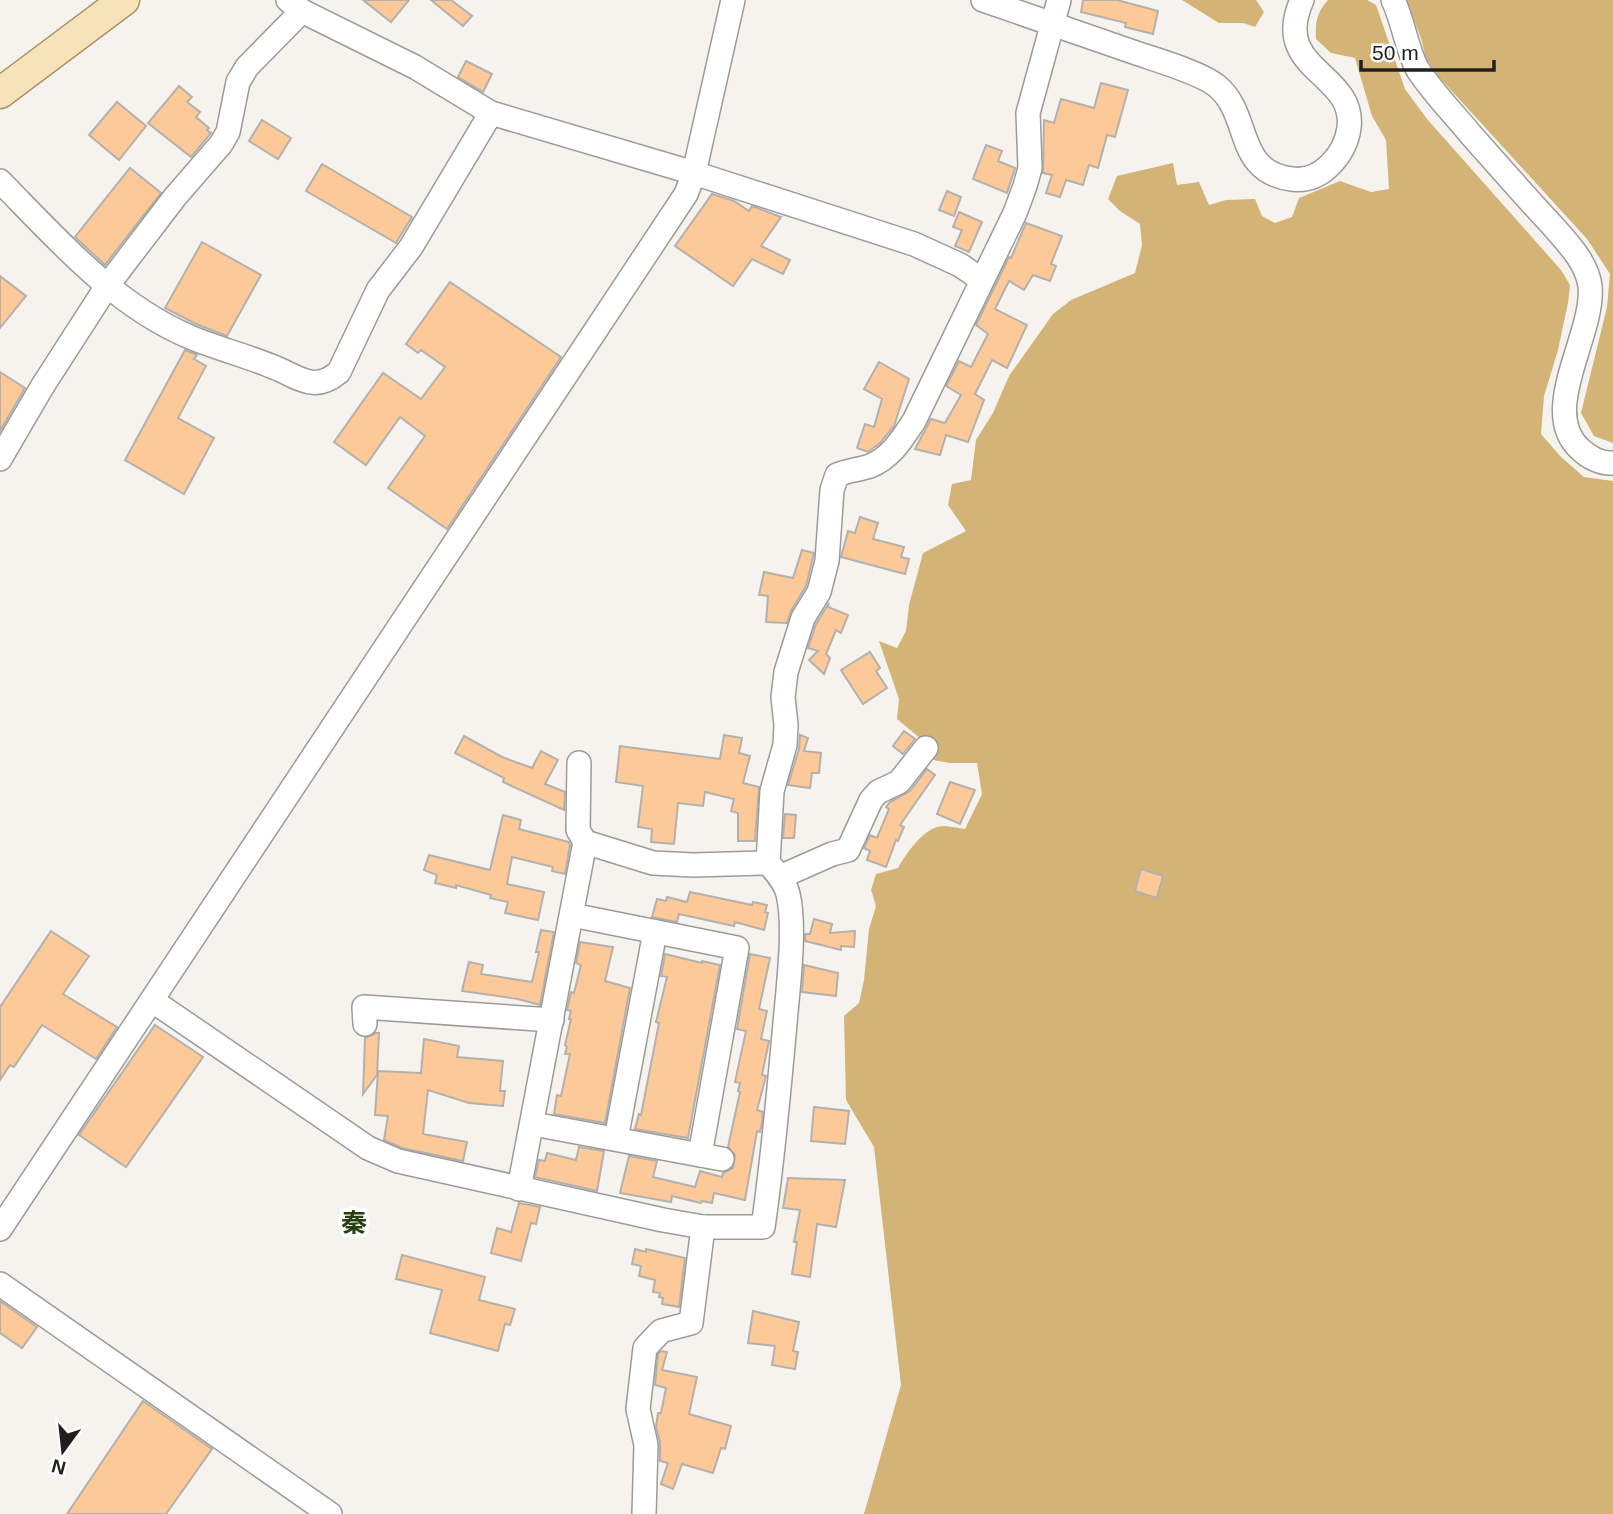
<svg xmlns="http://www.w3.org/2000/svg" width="1613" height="1514" font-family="Arial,'Noto Sans JP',sans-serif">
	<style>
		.forest { fill: #d4b376 }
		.building { fill: #fec998; stroke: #b4b1ad; stroke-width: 2 }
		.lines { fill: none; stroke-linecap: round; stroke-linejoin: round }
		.minor-casing { stroke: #9d9b97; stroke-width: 26 }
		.major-casing { stroke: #a99365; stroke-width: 33 }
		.minor { stroke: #fff; stroke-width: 23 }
		.major { stroke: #f7e3b9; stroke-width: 30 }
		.labels { text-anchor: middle; stroke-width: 7; stroke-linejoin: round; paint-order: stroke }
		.quarter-label { font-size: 26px; font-weight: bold; fill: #253f0e; stroke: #fff }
	</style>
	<rect width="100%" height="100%" fill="#f6f3ef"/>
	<!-- forest -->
	<g class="forest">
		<polygon points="1182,0 1256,0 1264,12 1255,27 1243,23 1219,23"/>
		<path d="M1328,0H1367L1376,5L1405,89L1427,119L1561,270L1570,285L1568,303L1558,350L1544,396L1541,434L1561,457L1584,477L1613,481V1514H864L901,1385L874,1147L846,1100L844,1016L859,1003L864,980L869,929L876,906L871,890L876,874L898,868C905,855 922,831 937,827C944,825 957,828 965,829L982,794L977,763H949L923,758L921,739L897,719L899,699L879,641L897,648L906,631L909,605L923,553L966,531L948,505L952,484L971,480L976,440L993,413L1009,376L1053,314L1071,300L1135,273L1142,245L1140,224L1120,211L1108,199L1117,176L1173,163L1177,185L1199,182L1209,205L1226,200L1255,199L1262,216L1275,223L1292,217L1299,198L1340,181L1371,192L1389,189L1386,140L1372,116L1355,58L1331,53L1316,39C1315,22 1317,12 1328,0Z"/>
		<polygon points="1406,0 1613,0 1613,443 1594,436 1581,413 1607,307 1610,274 1587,239 1439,77 1426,59 1421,38"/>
	</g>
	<!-- building -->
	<g class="building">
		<polygon points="363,0 409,0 391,22"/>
		<polygon points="431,0 451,0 472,16 463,26"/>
		<polygon points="1083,0 1117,0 1158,11 1153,34 1125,27 1126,23 1081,12"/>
		<polygon points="466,61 492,74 483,92 458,77"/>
		<polygon points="1101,83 1128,90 1115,137 1107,135 1098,168 1089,165 1083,185 1066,180 1060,197 1046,193 1052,175 1043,173 1044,120 1054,123 1061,99 1094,108"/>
		<polygon points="179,86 192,97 187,102 200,112 196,117 209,128 207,130 211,133 191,157 148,123"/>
		<polygon points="117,102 146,126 119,160 89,135"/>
		<polygon points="262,120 291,138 278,159 249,141"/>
		<polygon points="986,145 1002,151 998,161 1015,168 1007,193 973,179"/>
		<polygon points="322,164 412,217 396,243 306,191"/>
		<polygon points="130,168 161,193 105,265 75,237"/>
		<polygon points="947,191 961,197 954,216 939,210"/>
		<polygon points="712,194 734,201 749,211 752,206 781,217 761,246 790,260 783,274 752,259 733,286 675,246"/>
		<polygon points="959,212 982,222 969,252 955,246 962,230 953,227"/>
		<polygon points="1026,223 1062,236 1051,264 1056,266 1050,281 1033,275 1024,290 1009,281 995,309 1027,325 1007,368 992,360 975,394 984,400 968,442 946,435 940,455 915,449 931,419 945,423 961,395 946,386 959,361 971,367 988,334 976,325 1009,257 1011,258"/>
		<polygon points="202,242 261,275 227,336 196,324 165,308"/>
		<polygon points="0,276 26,296 0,328"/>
		<polygon points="450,282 561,357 447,529 388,488 425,436 400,417 366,465 334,442 383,373 421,399 445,367 421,350 418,353 406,344"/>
		<polygon points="185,350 197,355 194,359 206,366 178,418 214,438 184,494 125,460"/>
		<polygon points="879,362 909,379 894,426 880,443 868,452 857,448 865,424 874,427 882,399 864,389"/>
		<polygon points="0,372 25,388 0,431"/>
		<polygon points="860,517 878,523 873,539 904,547 901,557 909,559 905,574 841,557 848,531 855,533"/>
		<polygon points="802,550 814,553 806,586 791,611 787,623 766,622 768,596 759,595 764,572 793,578"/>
		<polygon points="829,603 828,607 848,615 841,633 836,630 826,654 830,658 824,674 809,660 818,651 808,648 816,624"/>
		<polygon points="870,652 880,668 876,671 887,688 863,704 841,670"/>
		<polygon points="904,731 915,739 903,754 893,746"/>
		<polygon points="724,735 742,738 739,753 750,756 743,783 759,787 755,841 738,841 738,813 731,811 734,799 705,792 703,806 678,803 674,844 651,842 652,829 638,827 643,786 616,782 620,746 720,759"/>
		<polygon points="800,735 808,738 804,751 821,753 819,773 812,773 810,788 788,785 799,749"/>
		<polygon points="464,736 502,757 532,768 541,751 558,760 545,784 565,792 564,810 503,782 504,778 455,753"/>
		<polygon points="927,769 935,775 900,825 904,827 898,841 896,840 886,867 867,860 870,851 864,848 870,835 877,838 889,809 886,807 890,802 910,791"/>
		<polygon points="950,782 975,790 960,824 937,814"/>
		<polygon points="785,814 796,815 794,838 783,838"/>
		<polygon points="503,815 521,820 519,829 569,842 570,845 565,874 552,871 553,867 512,857 507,884 544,892 538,920 505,913 508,902 490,898 491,895 456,885 456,888 435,883 437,875 424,870 429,855 490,870"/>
		<polygon points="1141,869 1163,876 1157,898 1135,891"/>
		<polygon points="690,892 752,905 753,902 767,905 765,912 768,913 764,930 735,922 734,926 679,914 677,922 652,917 657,899 666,901 667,897 687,902"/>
		<polygon points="814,919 832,924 830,933 855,931 854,947 841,946 841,950 805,941 805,934 810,934"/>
		<polygon points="541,930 554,932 540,1005 518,999 462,991 469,962 483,965 481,974 532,982 539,952 536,952"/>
		<polygon points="51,931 89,956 63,994 117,1027 96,1059 42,1025 14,1067 10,1065 0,1080 0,1007"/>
		<polygon points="580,942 613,947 605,981 630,988 605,1123 554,1114 557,1095 561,1096 570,1054 565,1054 567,1047 565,1045 571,1019 569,1019 571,1011 567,1010 571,992 574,993 581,965 576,963"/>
		<polygon points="665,954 702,963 702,961 720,965 688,1138 635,1129 639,1114 641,1115 659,1023 656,1022 667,977 661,976"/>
		<polygon points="750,954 770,958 759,1009 767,1011 761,1039 769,1041 762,1075 766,1076 757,1110 763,1112 762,1123 760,1132 757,1131 745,1200 714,1193 712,1203 702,1201 701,1203 672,1196 671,1202 620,1193 629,1156 657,1161 653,1177 695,1187 700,1171 722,1177 723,1173 733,1168 735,1155 728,1147 740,1092 738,1091 740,1083 735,1082 746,1031 737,1029"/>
		<polygon points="804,965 838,973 836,996 802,992"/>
		<polygon points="155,1025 203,1057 126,1167 79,1135"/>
		<polygon points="376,1033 379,1033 377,1075 363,1094 365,1038"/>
		<polygon points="424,1039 459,1046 457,1057 503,1061 500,1091 505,1091 503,1106 469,1103 428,1090 423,1134 467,1142 463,1161 402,1148 384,1140 388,1116 375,1115 378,1071 421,1073"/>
		<polygon points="814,1107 849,1111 845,1144 811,1141"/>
		<polygon points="579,1147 604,1151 597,1191 535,1177 539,1160 545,1161 547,1153 576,1160"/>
		<polygon points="788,1178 845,1180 836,1227 817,1224 810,1277 792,1274 797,1242 794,1242 800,1210 783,1208"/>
		<polygon points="519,1203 540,1207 536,1224 531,1223 521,1261 491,1253 497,1228 511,1232"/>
		<polygon points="635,1249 646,1252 646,1249 685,1258 679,1307 662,1304 663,1298 659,1297 660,1293 653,1292 655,1280 639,1276 641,1266 632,1264"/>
		<polygon points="402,1255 485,1277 479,1300 515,1309 510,1325 505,1324 498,1351 430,1333 442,1290 396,1279"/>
		<polygon points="0,1301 37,1327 22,1348 0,1333"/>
		<polygon points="753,1311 799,1322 793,1351 798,1352 795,1369 772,1365 775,1346 748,1343"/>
		<polygon points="661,1351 667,1352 662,1370 697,1377 689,1414 731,1426 725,1449 721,1448 713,1473 682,1464 673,1489 661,1484 668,1463 660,1461 660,1442 656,1427 658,1413 661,1413 666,1388 655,1385 658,1354"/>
		<polygon points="143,1401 212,1449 166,1514 67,1514"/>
	</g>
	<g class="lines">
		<defs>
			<g id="minor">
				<polyline points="288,0 302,11 415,67 491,113 694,173 914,244 960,265 982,280"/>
				<path d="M983,0C1035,18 1087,36 1139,54C1160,61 1201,73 1217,86C1252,115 1234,172 1292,179C1307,181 1320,175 1330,165C1341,154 1347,143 1349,128C1356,72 1270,71 1302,0"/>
				<path d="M1393,0C1403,20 1408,54 1418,70C1434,94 1454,114 1472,136C1498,165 1524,195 1551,224C1566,241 1587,262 1590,286C1595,334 1538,411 1580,449C1588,457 1601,464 1613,463"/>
				<path d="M0,181C57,239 114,305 190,337C216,348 244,355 271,366C298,376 313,394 339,372L378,290L411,247L491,113"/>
				<polyline points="0,459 42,387 107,286 175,197 221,144 228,132 238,82 247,67 302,11"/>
				<polyline points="585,842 653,863 693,865 768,863"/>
				<polyline points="780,877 832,854 848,850 871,800 878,792 899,782 926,748"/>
				<polyline points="572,915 737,948 700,1155"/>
				<path d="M153,1001L368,1148L398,1161L663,1220L703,1227H763C773,1159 779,1091 785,1023C788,988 796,927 788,894C785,882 776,872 768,863L772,791L785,745L786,725L783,697L786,672L803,618L819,592L827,561L832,490L837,475C848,470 859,470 870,466C891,458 902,439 914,421L1015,213L1025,186L1030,168L1028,113L1059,0"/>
				<polyline points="365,1024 364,1007 552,1020"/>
				<polyline points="533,1124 722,1159"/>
				<polyline points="616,1139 655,932"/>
				<polyline points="519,1189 585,842 578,830 579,763"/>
				<polyline points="0,1229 686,194 694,173 733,0"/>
				<polyline points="0,1284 330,1514"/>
				<polyline points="644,1514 646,1445 638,1409 645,1348 661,1331 691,1323 703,1227"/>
			</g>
			<polyline id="major" points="0,93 124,0"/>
		</defs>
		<!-- minor casing -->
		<use href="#minor" class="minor-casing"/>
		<!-- major casing -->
		<use href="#major" class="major-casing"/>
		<!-- minor -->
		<use href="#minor" class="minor"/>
		<!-- major -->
		<use href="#major" class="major"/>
	</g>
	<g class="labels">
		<!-- quarter labels -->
		<g class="quarter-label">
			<text x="354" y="1232">秦</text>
		</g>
	</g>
	<!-- north arrow -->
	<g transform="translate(63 1451) rotate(195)" stroke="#ffffff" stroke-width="5" paint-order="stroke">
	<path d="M0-5L12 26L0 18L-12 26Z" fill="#21201e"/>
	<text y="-10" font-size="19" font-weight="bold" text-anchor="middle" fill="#21201e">N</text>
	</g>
	<!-- scale -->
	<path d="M1361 60v10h133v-10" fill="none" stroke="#21201e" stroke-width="3.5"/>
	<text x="1372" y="60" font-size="21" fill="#21201e" stroke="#ffffff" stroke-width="5" paint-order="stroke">50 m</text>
</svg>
